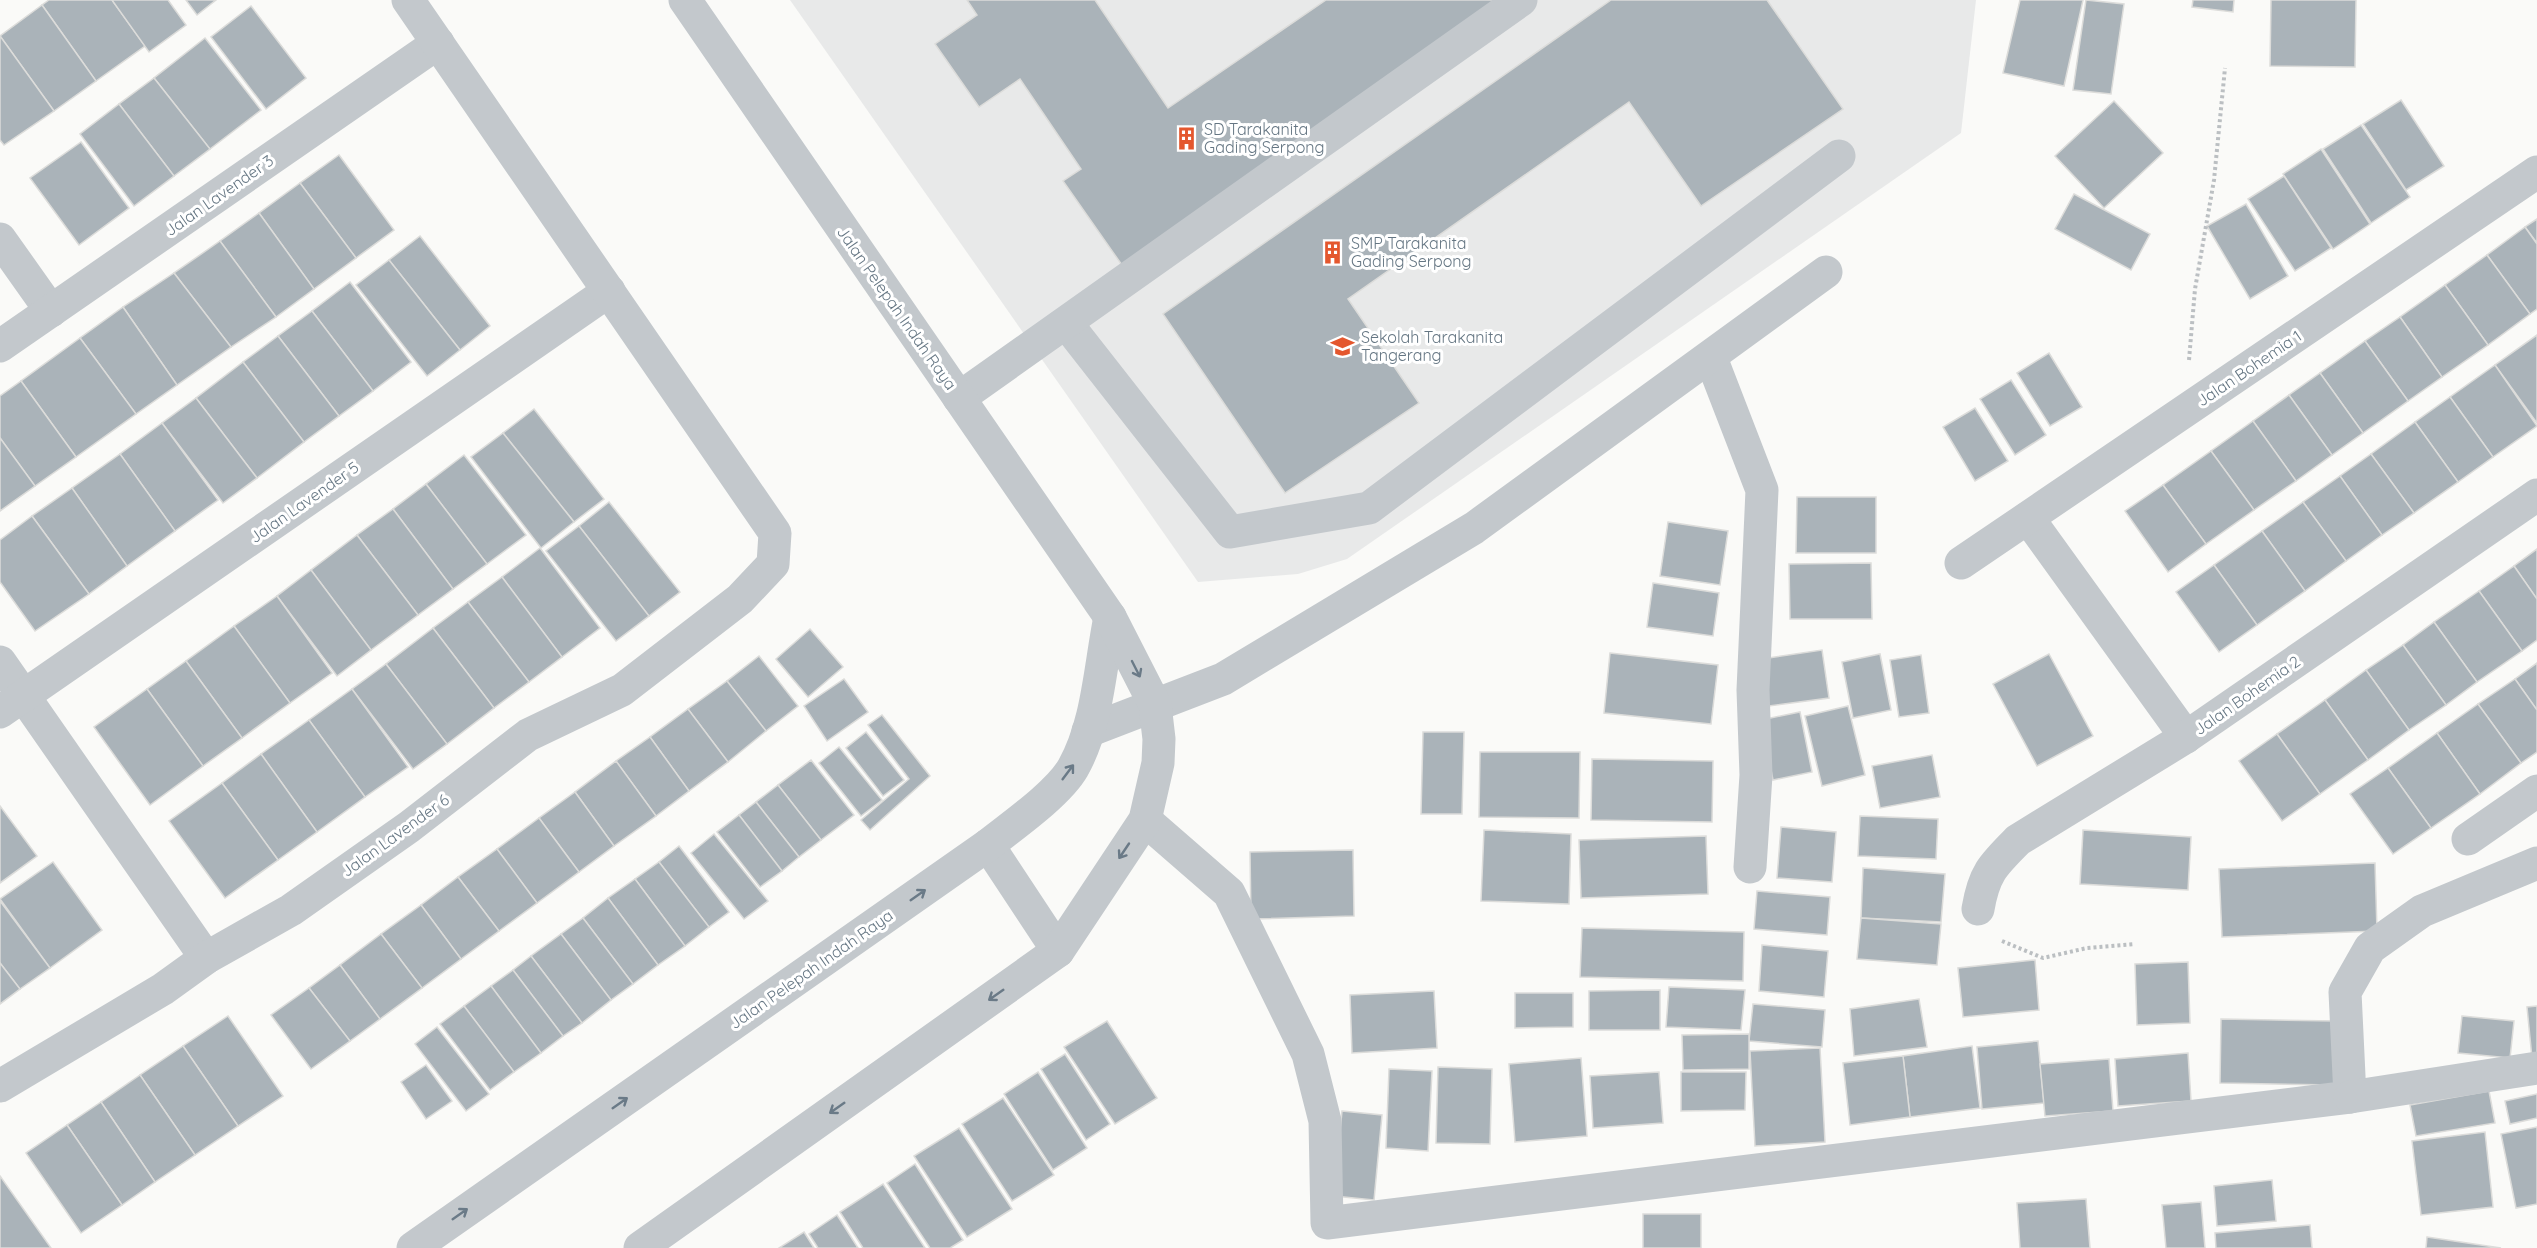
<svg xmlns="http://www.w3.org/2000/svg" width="2537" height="1248" font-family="Quicksand,sans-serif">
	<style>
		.built { fill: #e8e9e9 }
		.building { fill: #aab3b9; stroke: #dcdcda; stroke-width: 1.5 }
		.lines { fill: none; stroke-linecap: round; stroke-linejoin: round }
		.path { stroke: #bbbfc2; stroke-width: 4; stroke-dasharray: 3 3; stroke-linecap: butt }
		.minor { stroke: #c3c8cc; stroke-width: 33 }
		.oneway { stroke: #6a7a87 }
		.labels { text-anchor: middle; stroke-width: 6; stroke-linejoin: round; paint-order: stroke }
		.poi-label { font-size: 16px; fill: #657683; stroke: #fff; text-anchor: start }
		.street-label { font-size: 16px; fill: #657683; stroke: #fff }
	</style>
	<rect width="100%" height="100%" fill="#fafaf8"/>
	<!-- built -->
	<polygon class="built" points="790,0 1976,0 1961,133 1347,559 1298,574 1198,582"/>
	<!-- building -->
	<g class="building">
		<polygon points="49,0 112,0 145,46 96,81 42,5"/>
		<polygon points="112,0 168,0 186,25 149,52"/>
		<polygon points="186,0 216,0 197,15"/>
		<polygon points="967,0 1095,0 1168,108 1326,0 1513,0 1124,268 1063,181 1081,169 1020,79 979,107 935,44 977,15"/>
		<polygon points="1611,0 1767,0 1843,109 1701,206 1629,102 1348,299 1419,403 1285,493 1163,314"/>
		<polygon points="2020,0 2083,0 2064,86 2003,73"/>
		<polygon points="2086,0 2124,4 2111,94 2073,90"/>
		<polygon points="2193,0 2234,0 2233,12 2192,7"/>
		<polygon points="2271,0 2356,0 2355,67 2270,66"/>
		<polygon points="42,5 96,81 54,111 0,36"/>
		<polygon points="251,6 306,78 266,109 211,37"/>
		<polygon points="0,36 54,111 4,145 0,140"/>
		<polygon points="205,38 261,110 210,149 154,78"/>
		<polygon points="154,78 210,149 174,176 119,104"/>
		<polygon points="2401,100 2444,166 2406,190 2363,124"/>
		<polygon points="2114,101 2163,153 2104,208 2055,156"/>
		<polygon points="119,104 174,176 134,206 80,134"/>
		<polygon points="2361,125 2410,197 2371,223 2323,149"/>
		<polygon points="81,142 129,208 79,245 30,178"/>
		<polygon points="2321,149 2370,224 2333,249 2283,174"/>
		<polygon points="339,155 394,230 356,258 300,183"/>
		<polygon points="2284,176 2331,248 2295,271 2248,199"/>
		<polygon points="300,183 356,258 314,289 259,213"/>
		<polygon points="2074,194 2150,234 2131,270 2055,229"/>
		<polygon points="2246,204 2288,276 2250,299 2207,226"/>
		<polygon points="259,213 314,289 276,317 220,241"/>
		<polygon points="2537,219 2537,243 2525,227"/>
		<polygon points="2525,227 2537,244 2537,309 2530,314 2487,255"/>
		<polygon points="420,236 490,326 460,350 389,260"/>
		<polygon points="220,241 276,317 231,347 174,273"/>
		<polygon points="2487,255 2530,314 2488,345 2445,285"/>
		<polygon points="389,260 460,350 427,376 356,285"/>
		<polygon points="174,273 231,347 177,385 123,307"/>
		<polygon points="350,282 411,362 373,391 312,311"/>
		<polygon points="2445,285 2488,345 2442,377 2400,317"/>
		<polygon points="123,307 177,385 136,414 80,338"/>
		<polygon points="312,311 373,391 339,416 278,336"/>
		<polygon points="2400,317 2442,377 2408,401 2365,341"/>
		<polygon points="2537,335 2537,423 2495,365"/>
		<polygon points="278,336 339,416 304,442 243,362"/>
		<polygon points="80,338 136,414 76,457 21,381"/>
		<polygon points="2365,341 2408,401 2363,433 2320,373"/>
		<polygon points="2049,353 2082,407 2050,426 2017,373"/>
		<polygon points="243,362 304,442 257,478 196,398"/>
		<polygon points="2495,365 2537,426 2493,457 2450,397"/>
		<polygon points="2320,373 2363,433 2332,455 2289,395"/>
		<polygon points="2011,380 2046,435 2015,455 1980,399"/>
		<polygon points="21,381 76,457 35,486 0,438 0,396"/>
		<polygon points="2289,395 2332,455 2296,481 2253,421"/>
		<polygon points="2450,397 2493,457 2458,482 2415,422"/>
		<polygon points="196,398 257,478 223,503 162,423"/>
		<polygon points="1975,408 2008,461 1975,481 1943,427"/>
		<polygon points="534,409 604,499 574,522 503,433"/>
		<polygon points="2253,421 2296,481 2254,510 2211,451"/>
		<polygon points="2415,422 2458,482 2414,513 2371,454"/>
		<polygon points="162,423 218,500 175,531 120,454"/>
		<polygon points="503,433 574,522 541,548 471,457"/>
		<polygon points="0,438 35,486 0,511"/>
		<polygon points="2211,451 2254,510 2206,544 2163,485"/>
		<polygon points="120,454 175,531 127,566 72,488"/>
		<polygon points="2371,454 2414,513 2382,535 2340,476"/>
		<polygon points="464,455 526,535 487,564 426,484"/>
		<polygon points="2340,476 2382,535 2346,561 2303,502"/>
		<polygon points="426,484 487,564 453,589 393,509"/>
		<polygon points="2163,485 2206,544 2168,572 2125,511"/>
		<polygon points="72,488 127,566 89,594 32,516"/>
		<polygon points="1797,497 1876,497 1876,553 1796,553"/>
		<polygon points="609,502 680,592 649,616 579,526"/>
		<polygon points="2303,502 2346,561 2305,591 2262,531"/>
		<polygon points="393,509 453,589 418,615 357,535"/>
		<polygon points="32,516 89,594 35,631 0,582 0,540"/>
		<polygon points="1668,522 1728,531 1720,585 1660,576"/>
		<polygon points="579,526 649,616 616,641 546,551"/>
		<polygon points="2262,531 2305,591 2257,625 2214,565"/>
		<polygon points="357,535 418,615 371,650 311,570"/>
		<polygon points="540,548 600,628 562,657 502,577"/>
		<polygon points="2537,549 2537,599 2514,566"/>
		<polygon points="1871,563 1872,619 1790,619 1789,564"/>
		<polygon points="2214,565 2257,625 2219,652 2176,592"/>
		<polygon points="2514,566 2537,599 2537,640 2522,651 2479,591"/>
		<polygon points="311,570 371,650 337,676 277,596"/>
		<polygon points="502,577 562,657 529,682 468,602"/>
		<polygon points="1653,583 1719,593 1713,636 1647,627"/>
		<polygon points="2479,591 2522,651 2477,682 2434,622"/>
		<polygon points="277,596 332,673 290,703 234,626"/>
		<polygon points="468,602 529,682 494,708 433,628"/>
		<polygon points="2434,622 2477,682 2446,705 2403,645"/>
		<polygon points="234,626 290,703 242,738 186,661"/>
		<polygon points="433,628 494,708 447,744 386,664"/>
		<polygon points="810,629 843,667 808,697 776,659"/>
		<polygon points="2403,645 2446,705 2409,730 2366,670"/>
		<polygon points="1822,650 1829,698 1769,706 1762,659"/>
		<polygon points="1610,653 1718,665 1711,724 1604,713"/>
		<polygon points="1880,654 1891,710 1853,718 1842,662"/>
		<polygon points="2049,654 2093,736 2037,766 1993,684"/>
		<polygon points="1921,655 1929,713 1899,717 1890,660"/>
		<polygon points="759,656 798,706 766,731 727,681"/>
		<polygon points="186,661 242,738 203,766 147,689"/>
		<polygon points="2537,663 2537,710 2515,679"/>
		<polygon points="386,664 447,744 413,769 352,689"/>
		<polygon points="2366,670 2409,730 2368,760 2325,700"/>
		<polygon points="844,679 868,712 827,741 804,706"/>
		<polygon points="2515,679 2537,710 2537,752 2521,763 2478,704"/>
		<polygon points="727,681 766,731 728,762 688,709"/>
		<polygon points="147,689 203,766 150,805 94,727"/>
		<polygon points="352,689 408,767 365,797 309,720"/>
		<polygon points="2325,700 2368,760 2320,794 2277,734"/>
		<polygon points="2478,704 2521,763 2480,794 2437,733"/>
		<polygon points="1848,706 1865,775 1822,786 1805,716"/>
		<polygon points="688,709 728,762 689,791 650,737"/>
		<polygon points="1800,712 1812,772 1773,780 1761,720"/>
		<polygon points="882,715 930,776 870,830 861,820 909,779 868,725"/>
		<polygon points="309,720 365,797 317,832 261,754"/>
		<polygon points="866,732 904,780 883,796 846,748"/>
		<polygon points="1423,732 1464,732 1462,814 1421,814"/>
		<polygon points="2437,733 2480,794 2431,828 2388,768"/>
		<polygon points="2277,734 2320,794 2282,821 2239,761"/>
		<polygon points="650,737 689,791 656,816 616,761"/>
		<polygon points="839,747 882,800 861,816 819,763"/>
		<polygon points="1480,752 1580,752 1579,818 1479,817"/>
		<polygon points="261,754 317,832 278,860 222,783"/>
		<polygon points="1932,755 1940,797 1880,808 1872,766"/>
		<polygon points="1592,759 1713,761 1712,822 1591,820"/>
		<polygon points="811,760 854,815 821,840 778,785"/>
		<polygon points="616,761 656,816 614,846 575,792"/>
		<polygon points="2388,768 2431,828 2393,854 2350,794"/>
		<polygon points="222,783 278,860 225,898 169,821"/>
		<polygon points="778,785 821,840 799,857 756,802"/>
		<polygon points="575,792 614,846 579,872 539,818"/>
		<polygon points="756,802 799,857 782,871 739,815"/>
		<polygon points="0,806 37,856 0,883"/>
		<polygon points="739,815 782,871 760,887 717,832"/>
		<polygon points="1860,816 1938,819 1936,859 1858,856"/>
		<polygon points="539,818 579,872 537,903 497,849"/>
		<polygon points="1781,827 1836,832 1832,882 1777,878"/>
		<polygon points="1484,830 1571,834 1569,904 1481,901"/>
		<polygon points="2083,830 2191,837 2188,890 2080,884"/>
		<polygon points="714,834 768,901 744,919 691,853"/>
		<polygon points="1706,836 1708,894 1581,898 1579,840"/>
		<polygon points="679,846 729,912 709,927 659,862"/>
		<polygon points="497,849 537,903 499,931 458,877"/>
		<polygon points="1353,850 1354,916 1251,919 1250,852"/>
		<polygon points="53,862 102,930 50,968 0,899"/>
		<polygon points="659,862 709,927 685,946 635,879"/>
		<polygon points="2375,863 2377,931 2222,937 2219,869"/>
		<polygon points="1863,868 1945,874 1941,922 1861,918"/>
		<polygon points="458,877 499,931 461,959 421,905"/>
		<polygon points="635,879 685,946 658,965 608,898"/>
		<polygon points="1757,891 1830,897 1827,935 1754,929"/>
		<polygon points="608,898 658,965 633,984 583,918"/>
		<polygon points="0,901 50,968 20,989 0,963"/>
		<polygon points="421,905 461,959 422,988 381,934"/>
		<polygon points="583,918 633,984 611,1000 561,934"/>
		<polygon points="1861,918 1941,924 1937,965 1857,959"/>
		<polygon points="1582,928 1744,932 1743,981 1580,977"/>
		<polygon points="381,934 422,988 380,1019 340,965"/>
		<polygon points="561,934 611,1000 582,1023 531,956"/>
		<polygon points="1762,945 1828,951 1824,997 1759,991"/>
		<polygon points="531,956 582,1023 563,1036 513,970"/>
		<polygon points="2035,960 2039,1010 1963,1017 1958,968"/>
		<polygon points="2188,962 2190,1023 2137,1025 2135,964"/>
		<polygon points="0,963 20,989 0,1004"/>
		<polygon points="340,965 380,1019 350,1041 309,988"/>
		<polygon points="513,970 563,1036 541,1053 491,986"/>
		<polygon points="491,986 541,1053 514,1072 464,1006"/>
		<polygon points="1669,987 1745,990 1741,1030 1666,1027"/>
		<polygon points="309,988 350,1041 311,1069 271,1015"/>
		<polygon points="1660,990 1660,1030 1589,1030 1589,991"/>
		<polygon points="1434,991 1437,1048 1352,1053 1350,995"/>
		<polygon points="1515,993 1573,993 1573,1027 1515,1028"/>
		<polygon points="1919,999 1927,1047 1854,1056 1850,1009"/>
		<polygon points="1753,1004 1825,1010 1822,1047 1749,1041"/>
		<polygon points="464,1006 514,1072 490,1090 440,1024"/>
		<polygon points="2537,1006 2537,1057 2532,1058 2527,1007"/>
		<polygon points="228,1016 283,1096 238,1126 183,1046"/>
		<polygon points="2462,1016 2514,1021 2510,1058 2458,1053"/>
		<polygon points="2221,1019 2336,1021 2336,1085 2220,1083"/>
		<polygon points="1107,1021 1157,1098 1115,1124 1064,1047"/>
		<polygon points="437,1027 489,1094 466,1111 415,1044"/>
		<polygon points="1749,1034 1749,1069 1683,1070 1682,1035"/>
		<polygon points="2038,1041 2044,1103 1982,1109 1977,1047"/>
		<polygon points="183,1046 238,1126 195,1155 140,1075"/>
		<polygon points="1972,1046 1980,1108 1910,1117 1903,1056"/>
		<polygon points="1820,1048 1825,1142 1755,1146 1750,1051"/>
		<polygon points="2188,1053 2191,1101 2118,1106 2115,1059"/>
		<polygon points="1065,1054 1110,1124 1086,1140 1041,1069"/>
		<polygon points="1903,1056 1910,1117 1850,1125 1843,1063"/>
		<polygon points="1581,1058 1587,1136 1515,1142 1509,1064"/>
		<polygon points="2109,1059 2113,1111 2045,1116 2040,1064"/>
		<polygon points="426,1065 452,1101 426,1119 401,1082"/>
		<polygon points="1438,1067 1492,1069 1490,1144 1436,1143"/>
		<polygon points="1389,1069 1432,1071 1428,1151 1386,1148"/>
		<polygon points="1038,1072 1087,1148 1053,1170 1004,1094"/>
		<polygon points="1659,1072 1663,1123 1593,1128 1590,1076"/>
		<polygon points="1681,1072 1746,1072 1745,1110 1681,1111"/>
		<polygon points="140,1075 195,1155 155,1182 101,1102"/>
		<polygon points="2489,1091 2495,1123 2416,1136 2410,1105"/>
		<polygon points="2537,1094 2537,1118 2510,1124 2505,1101"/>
		<polygon points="1003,1098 1054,1175 1012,1201 962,1124"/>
		<polygon points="101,1102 155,1182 122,1205 67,1125"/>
		<polygon points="1342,1111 1382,1115 1374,1200 1334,1196"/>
		<polygon points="67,1125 122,1205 81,1233 26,1153"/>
		<polygon points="2537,1127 2537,1204 2516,1208 2501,1134"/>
		<polygon points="959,1128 1012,1209 967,1237 914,1156"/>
		<polygon points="2485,1132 2493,1207 2421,1215 2412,1141"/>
		<polygon points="915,1164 963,1240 950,1248 930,1248 887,1183"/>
		<polygon points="0,1176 51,1248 0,1248"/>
		<polygon points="2272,1180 2276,1221 2217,1226 2214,1186"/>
		<polygon points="883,1184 925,1248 863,1248 840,1212"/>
		<polygon points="2086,1199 2090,1248 2020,1248 2017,1203"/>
		<polygon points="2201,1202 2205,1248 2166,1248 2162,1205"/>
		<rect x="1643" y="1214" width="58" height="34"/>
		<polygon points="837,1215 858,1248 818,1248 809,1234"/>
		<polygon points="2310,1225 2312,1248 2216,1248 2215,1233"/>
		<polygon points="804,1232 814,1248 779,1248"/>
		<polygon points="2427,1237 2501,1248 2426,1248"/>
	</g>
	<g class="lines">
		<!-- path -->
		<g class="path">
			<polyline points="2189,360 2195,289 2214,180 2225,68"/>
			<polyline points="2002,941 2043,958 2087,948 2134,944"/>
		</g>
		<!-- minor -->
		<g class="minor">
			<polyline points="0,239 51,311"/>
			<polyline points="1067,324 1230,532 1369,508 1839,156"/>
			<polyline points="0,346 438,43"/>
			<polyline points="1711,358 1762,490 1753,690 1756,775 1750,867"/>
			<polyline points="959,398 1521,0"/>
			<polyline points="2028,518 2186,737"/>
			<polyline points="1961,563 2537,172"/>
			<polyline points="0,662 206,958"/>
			<polyline points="0,712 609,291"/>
			<polyline points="1088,731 1223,679 1474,528 1826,272"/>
			<polyline points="1145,820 1229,893 1308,1054 1325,1121 1327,1223 2350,1097 2345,992 2370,948 2422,911 2537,863"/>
			<polyline points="2468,839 2537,791"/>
			<polyline points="988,845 1058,951"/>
			<path d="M1978,909C1984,873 1993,865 2018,840L2186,737L2537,495"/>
			<polyline points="0,1086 163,989 206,958 291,910 409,827 528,735 622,690 740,599 773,564 775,533 408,0"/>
			<polyline points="2350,1097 2537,1068"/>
			<path d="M413,1248L988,845C1012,826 1058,794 1073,768C1098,724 1100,666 1110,617"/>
			<polyline points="640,1248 1058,951 1145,820 1158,763 1159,739 1155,705 1110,617 685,0"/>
		</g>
	</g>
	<!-- one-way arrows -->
	<defs><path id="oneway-shaft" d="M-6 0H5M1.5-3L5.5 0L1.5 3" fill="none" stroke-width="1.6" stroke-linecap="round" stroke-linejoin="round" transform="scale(1.5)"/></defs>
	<g class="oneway">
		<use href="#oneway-shaft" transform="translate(1136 669) rotate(63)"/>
		<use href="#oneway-shaft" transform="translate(1068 772) rotate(-53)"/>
		<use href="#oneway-shaft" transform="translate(1124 851) rotate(124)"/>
		<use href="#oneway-shaft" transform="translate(918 895) rotate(-35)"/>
		<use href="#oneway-shaft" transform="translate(996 995) rotate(145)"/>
		<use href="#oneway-shaft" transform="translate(620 1103) rotate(-35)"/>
		<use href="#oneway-shaft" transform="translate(837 1108) rotate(145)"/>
		<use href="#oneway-shaft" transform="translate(460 1214) rotate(-35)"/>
	</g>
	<!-- icons -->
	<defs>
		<symbol id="building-bare" viewBox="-9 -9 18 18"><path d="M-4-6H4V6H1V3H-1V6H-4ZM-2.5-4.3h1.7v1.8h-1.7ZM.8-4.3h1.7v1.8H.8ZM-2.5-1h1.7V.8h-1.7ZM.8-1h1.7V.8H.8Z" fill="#e4572e" stroke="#fff" stroke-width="2.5" paint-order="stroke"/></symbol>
		<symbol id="school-bare" viewBox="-9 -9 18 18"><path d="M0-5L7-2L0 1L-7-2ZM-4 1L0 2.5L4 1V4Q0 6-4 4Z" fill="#e4572e" stroke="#fff" stroke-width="2.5" paint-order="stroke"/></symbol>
	</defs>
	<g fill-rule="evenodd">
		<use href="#building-bare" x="1170" y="122" width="33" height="33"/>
		<use href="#building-bare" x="1316" y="236" width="33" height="33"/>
		<use href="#school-bare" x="1326" y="330" width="33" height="33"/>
	</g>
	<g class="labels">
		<!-- poi labels -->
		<g class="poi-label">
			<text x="1204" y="135">SD Tarakanita<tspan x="1204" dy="18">Gading Serpong</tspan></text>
			<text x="1351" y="249">SMP Tarakanita<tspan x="1351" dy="18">Gading Serpong</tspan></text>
			<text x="1361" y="343">Sekolah Tarakanita<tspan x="1361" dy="18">Tangerang</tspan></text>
		</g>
		<!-- street labels -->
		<g class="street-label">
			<text transform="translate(219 195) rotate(-35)" y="6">Jalan Lavender 3</text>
			<text transform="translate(897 308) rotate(55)" y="6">Jalan Pelepah Indah Raya</text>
			<text transform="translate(2249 368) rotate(-34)" y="6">Jalan Bohemia 1</text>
			<text transform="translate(304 502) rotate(-35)" y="6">Jalan Lavender 5</text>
			<text transform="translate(2247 695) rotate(-35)" y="6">Jalan Bohemia 2</text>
			<text transform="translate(395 835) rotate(-36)" y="6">Jalan Lavender 6</text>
			<text transform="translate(811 969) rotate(-35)" y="6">Jalan Pelepah Indah Raya</text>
		</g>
	</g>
</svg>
